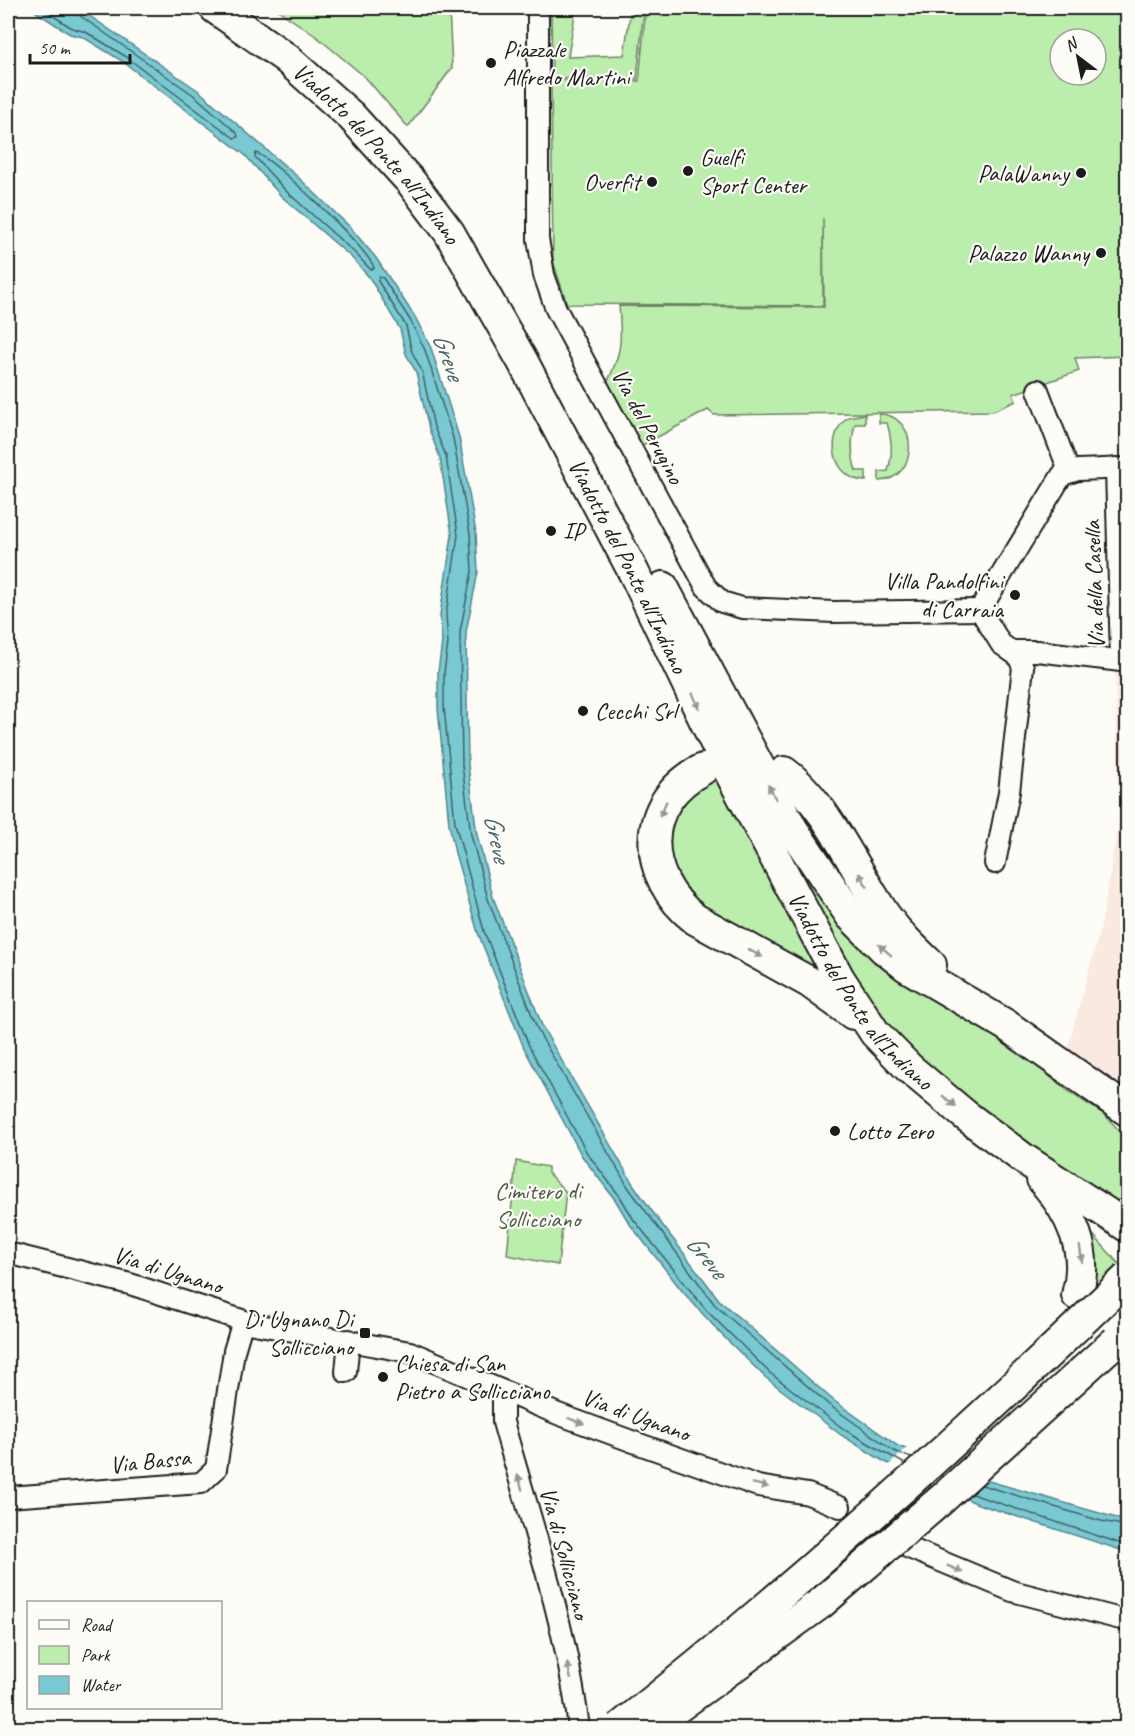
<svg xmlns="http://www.w3.org/2000/svg" width="1135" height="1736" font-family="Caveat,sans-serif">
	<style>
		.built { fill: #fae9e0 }
		.green { fill: #bbedac; stroke: #6c8464; stroke-width: 1.5; fill-rule: evenodd }
		.water { fill: #79c9d3; stroke: #54848a; stroke-width: 1.5 }
		.pier { fill: #fdfcf7 }
		.lines { fill: none; stroke-linecap: round; stroke-linejoin: round }
		.shore { stroke: #416165; stroke-width: 1.5 }
		.minor-casing { stroke: #1c1c1c; stroke-width: 24 }
		.highway-casing { stroke: #1c1c1c; stroke-width: 34 }
		.minor { stroke: #fdfcf7; stroke-width: 20 }
		.highway { stroke: #fdfcf7; stroke-width: 30 }
		.highway-bridge-casing { stroke: #1c1c1c; stroke-width: 34; stroke-linecap: butt }
		.highway-bridge { stroke: #fdfcf7; stroke-width: 30 }
		.oneway { fill: #989794 }
		.poi-dot { fill: #1c1c1c; stroke: #fdfcf7; stroke-width: 2 }
		.labels { text-anchor: middle; stroke-width: 4.5; stroke-linejoin: round; paint-order: stroke }
		.poi-label { font-size: 24px; fill: #1c1c1c; stroke: #fdfcf7; text-anchor: start }
		.street-label { font-size: 24px; fill: #1c1c1c; stroke: #fdfcf7 }
		.park-label { font-size: 24px; fill: #4c5b47; stroke: #fdfcf7 }
		.water-label { font-size: 26px; font-style: italic; fill: #416165; stroke: #fdfcf7 }
	</style>
	<rect width="100%" height="100%" fill="#fdfcf7"/>
	<filter id="ink" filterUnits="userSpaceOnUse"><feTurbulence type="fractalNoise" baseFrequency=".0167" numOctaves="2"/><feDisplacementMap in="SourceGraphic" scale="12" xChannelSelector="R" yChannelSelector="G"/><feConvolveMatrix kernelMatrix="1 2 1 2 8 2 1 2 1" color-interpolation-filters="sRGB"/></filter>
	<g filter="url(#ink)">
		<!-- built -->
		<g class="built">
			<polygon points="1110,485 1127,485 1127,787 1118,779"/>
			<polygon points="1119,820 1128,821 1127,1088 1068,1047 1101,926"/>
		</g>
		<!-- green -->
		<g class="green">
			<polygon points="275,8 449,8 452,68 408,127 365,77 317,37"/>
			<polygon points="551,8 576,8 568,57 624,55 631,8 644,8 637,79 552,78"/>
			<path d="M646,8H821L822,14V8H1127V356L1075,358L1079,371L1013,394L1016,401L993,411L714,415L708,410L641,446L606,385C622,352 622,342 619,306L824,307L823,218V306L567,304L553,261L551,80L639,81ZM1060,39H1096V75H1060Z"/>
			<path d="M865,414V424H855C851,441 851,454 856,471H866V481C832,480 824,435 848,417Z"/>
			<path d="M879,414C919,414 920,479 879,481V472L888,471C893,454 892,440 887,423H879Z"/>
			<polygon points="718,772 738,820 840,994 687,901 664,840 686,793"/>
			<polygon points="803,861 948,996 1072,1094 1104,1114 1127,1139 1127,1216 1013,1138 880,1024 791,876"/>
			<polygon points="516,1161 548,1167 548,1173 566,1192 558,1265 507,1255"/>
			<polygon points="1079,1219 1121,1266 1075,1311"/>
		</g>
		<!-- water -->
		<polygon class="water" points="30,8 78,8 199,91 300,179 350,227 376,258 415,317 431,348 459,437 476,533 478,572 466,632 468,765 477,835 493,897 543,1028 633,1184 654,1214 720,1301 833,1400 898,1446 989,1481 1127,1521 1127,1552 978,1504 883,1461 841,1435 766,1378 721,1334 683,1292 629,1223 616,1201 582,1156 524,1048 478,933 455,853 449,824 438,708 438,672 442,642 440,615 452,535 440,458 429,429 416,372 406,354 400,329 369,277 351,257 281,196 245,155 122,61 83,37 70,34"/>
		<!-- pier -->
		<polygon class="pier" points="908,1447 979,1474 955,1496 888,1466"/>
		<g class="lines">
			<!-- shore -->
			<g class="shore">
				<polyline points="41,8 72,28 86,32 125,56 234,138 238,137 237,133 195,96 79,15 76,8"/>
				<path d="M256,153C272,157 374,254 374,269H370L355,253L286,191L255,157Z"/>
				<polyline points="905,1464 845,1430 770,1373 706,1310 634,1220 621,1198 587,1153 529,1046 484,931 455,823 444,707 444,673 448,643 446,615 458,535 446,456 434,427 422,371 412,352 406,326 378,281 379,277 383,278 410,320 425,350 453,438 470,534 472,571 460,632 462,765 471,835 488,899 538,1031 628,1187 715,1305 829,1405 894,1451 911,1458"/>
				<polyline points="982,1485 1101,1521 1128,1526"/>
				<polyline points="972,1494 1128,1546"/>
			</g>
			<defs>
				<g id="minor">
					<polyline points="538,8 538,239 544,275 556,309 706,587 722,602 742,608 834,612 980,610"/>
					<polyline points="1038,390 1069,471"/>
					<polyline points="980,610 1001,644 1018,656 1023,667 1009,792 995,863"/>
					<polyline points="980,610 1062,475 1078,470 1128,468"/>
					<polyline points="1011,651 1037,651 1121,661 1116,468"/>
					<polyline points="8,1253 130,1284 254,1324 410,1352 558,1414 642,1445 758,1486 808,1494 840,1507"/>
					<polyline points="346,1372 349,1340"/>
					<path d="M503,1391V1422C531,1522 566,1624 579,1728"/>
					<polyline points="8,1497 201,1483 216,1469 234,1351 243,1321"/>
					<polyline points="902,1545 1012,1591 1128,1621"/>
				</g>
				<g id="highway">
					<path id="s1" d="M215,8L286,58L351,116L411,182L449,232L523,362L634,573L728,769L839,978L875,1033L909,1068L965,1115L1024,1159L1128,1227"/>
					<polyline points="663,587 793,830 851,916 884,949 906,966 1006,1025 1128,1111"/>
					<path d="M703,769C638,802 641,877 695,919L809,982L853,1014"/>
					<path d="M784,772C823,800 853,865 879,906C893,929 912,947 931,965"/>
					<path d="M1042,1179C1071,1213 1090,1251 1077,1295"/>
				</g>
			</defs>
			<!-- minor casing -->
			<use href="#minor" class="minor-casing"/>
			<!-- highway casing -->
			<use href="#highway" class="highway-casing"/>
			<!-- minor -->
			<use href="#minor" class="minor"/>
			<!-- highway -->
			<use href="#highway" class="highway"/>
			<defs>
				<g id="highway-bridge">
					<polyline points="656,1723 821,1603 943,1498 1116,1341"/>
					<path d="M619,1728C797,1588 965,1435 1128,1277"/>
				</g>
			</defs>
			<!-- highway-bridge casing -->
			<use href="#highway-bridge" class="highway-bridge-casing"/>
			<!-- highway-bridge -->
			<use href="#highway-bridge" class="highway-bridge"/>
		</g>
		<!-- one-way arrows -->
		<defs><path id="oneway-solid" d="M-6-.8H1V-3.2L6.5 0L1 3.2V.8H-6Z" transform="scale(1.5)"/></defs>
		<g class="oneway">
			<use href="#oneway-solid" transform="translate(696 701) rotate(65)"/>
			<use href="#oneway-solid" transform="translate(772 792) rotate(-118)"/>
			<use href="#oneway-solid" transform="translate(663 809) rotate(114)"/>
			<use href="#oneway-solid" transform="translate(863 880) rotate(-122)"/>
			<use href="#oneway-solid" transform="translate(885 950) rotate(-139)"/>
			<use href="#oneway-solid" transform="translate(755 953) rotate(28)"/>
			<use href="#oneway-solid" transform="translate(949 1101) rotate(40)"/>
			<use href="#oneway-solid" transform="translate(1081 1254) rotate(81)"/>
			<use href="#oneway-solid" transform="translate(576 1421) rotate(20)"/>
			<use href="#oneway-solid" transform="translate(520 1482) rotate(-106)"/>
			<use href="#oneway-solid" transform="translate(760 1485) rotate(13)"/>
			<use href="#oneway-solid" transform="translate(955 1569) rotate(24)"/>
			<use href="#oneway-solid" transform="translate(569 1671) rotate(-103)"/>
		</g>
	</g>
	<!-- markers -->
	<g class="poi-dot">
		<circle cx="491" cy="63" r="6"/>
		<circle cx="688" cy="171" r="6"/>
		<circle cx="1081" cy="173" r="6"/>
		<circle cx="652" cy="182" r="6"/>
		<circle cx="1101" cy="253" r="6"/>
		<circle cx="551" cy="531" r="6"/>
		<circle cx="1015" cy="595" r="6"/>
		<circle cx="583" cy="711" r="6"/>
		<circle cx="835" cy="1131" r="6"/>
		<rect x="359" y="1327" width="12" height="12" rx="3"/>
		<circle cx="383" cy="1377" r="6"/>
	</g>
	<g class="labels">
		<!-- poi labels -->
		<g class="poi-label">
			<text x="503" y="57">Piazzale<tspan x="503" dy="28">Alfredo Martini</tspan></text>
			<text x="700" y="165">Guelfi<tspan x="700" dy="28">Sport Center</tspan></text>
			<text x="1069" y="181" text-anchor="end">PalaWanny</text>
			<text x="640" y="190" text-anchor="end">Overfit</text>
			<text x="1089" y="261" text-anchor="end">Palazzo Wanny</text>
			<text x="563" y="539">IP</text>
			<text x="1003" y="589" text-anchor="end">Villa Pandolfini<tspan x="1003" dy="28">di Carraia</tspan></text>
			<text x="595" y="719">Cecchi Srl</text>
			<text x="847" y="1139">Lotto Zero</text>
			<text x="353" y="1327" text-anchor="end">Di Ugnano Di<tspan x="353" dy="28">Sollicciano</tspan></text>
			<text x="395" y="1371">Chiesa di San<tspan x="395" dy="28">Pietro a Sollicciano</tspan></text>
		</g>
		<!-- street labels -->
		<g class="street-label">
			<text dy="8" stroke="none"><textPath href="#s1" startOffset="219">Viadotto del Ponte all'Indiano</textPath></text>
			<text transform="translate(648 426) rotate(62)" y="8">Via del Perugino</text>
			<text dy="8" stroke="none"><textPath href="#s1" startOffset="705">Viadotto del Ponte all'Indiano</textPath></text>
			<text transform="translate(1094 585) rotate(-92)" y="8">Via della Casella</text>
			<text dy="8" stroke="none"><textPath href="#s1" startOffset="1191">Viadotto del Ponte all'Indiano</textPath></text>
			<text transform="translate(168 1270) rotate(17)" y="8">Via di Ugnano</text>
			<text transform="translate(636 1415) rotate(20)" y="8">Via di Ugnano</text>
			<text transform="translate(150 1461) rotate(-6)" y="8">Via Bassa</text>
			<text transform="translate(565 1553) rotate(75)" y="8">Via di Sollicciano</text>
		</g>
		<!-- park labels -->
		<g class="park-label">
			<text x="538" y="1199">Cimitero di<tspan x="538" dy="28">Sollicciano</tspan></text>
		</g>
		<!-- water labels -->
		<g class="water-label">
			<text transform="translate(449 356) rotate(70)" y="9">Greve</text>
			<text transform="translate(498 838) rotate(78)" y="9">Greve</text>
			<text transform="translate(707 1256) rotate(51)" y="9">Greve</text>
		</g>
	</g>
	<!-- margin -->
	<rect width="1135" height="1736" fill="none" stroke="#fdfcf7" stroke-width="30"/>
	<rect x="15" y="15" width="1105" height="1706" fill="none" stroke="#1c1c1c" stroke-width="2" filter="url(#ink)"/>
	<!-- legend -->
	<rect x="27" y="1601" width="195" height="108" fill="#fdfcf7" stroke="#a3a29f" stroke-width="1.5"/>
	<rect x="39" y="1620" width="30" height="9" fill="#fdfcf7" stroke="#a3a29f" stroke-width="1.5"/>
	<text x="81" y="1631" font-size="18" fill="#1c1c1c">Road</text>
	<rect x="39" y="1646" width="30" height="18" fill="#bbedac" stroke="#a3a29f" stroke-width="1.5"/>
	<text x="81" y="1661" font-size="18" fill="#1c1c1c">Park</text>
	<rect x="39" y="1676" width="30" height="18" fill="#79c9d3" stroke="#a3a29f" stroke-width="1.5"/>
	<text x="81" y="1691" font-size="18" fill="#1c1c1c">Water</text>
	<!-- north arrow -->
	<g transform="translate(1078 57) rotate(328)"><circle r="28" fill="#fdfcf7" stroke="#a3a29f" stroke-width="1.5"/>
	<path d="M0-4.5L10 22L0 15L-10 22Z" fill="#1c1c1c"/>
	<text y="-9" font-size="16" font-weight="bold" text-anchor="middle" fill="#1c1c1c">N</text>
	</g>
	<!-- scale -->
	<path d="M30 54v9h100v-9" fill="none" stroke="#1c1c1c" stroke-width="3"/>
	<text x="39" y="54" font-size="18" fill="#1c1c1c" stroke="#fdfcf7" stroke-width="4.5" paint-order="stroke">50 m</text>
</svg>
